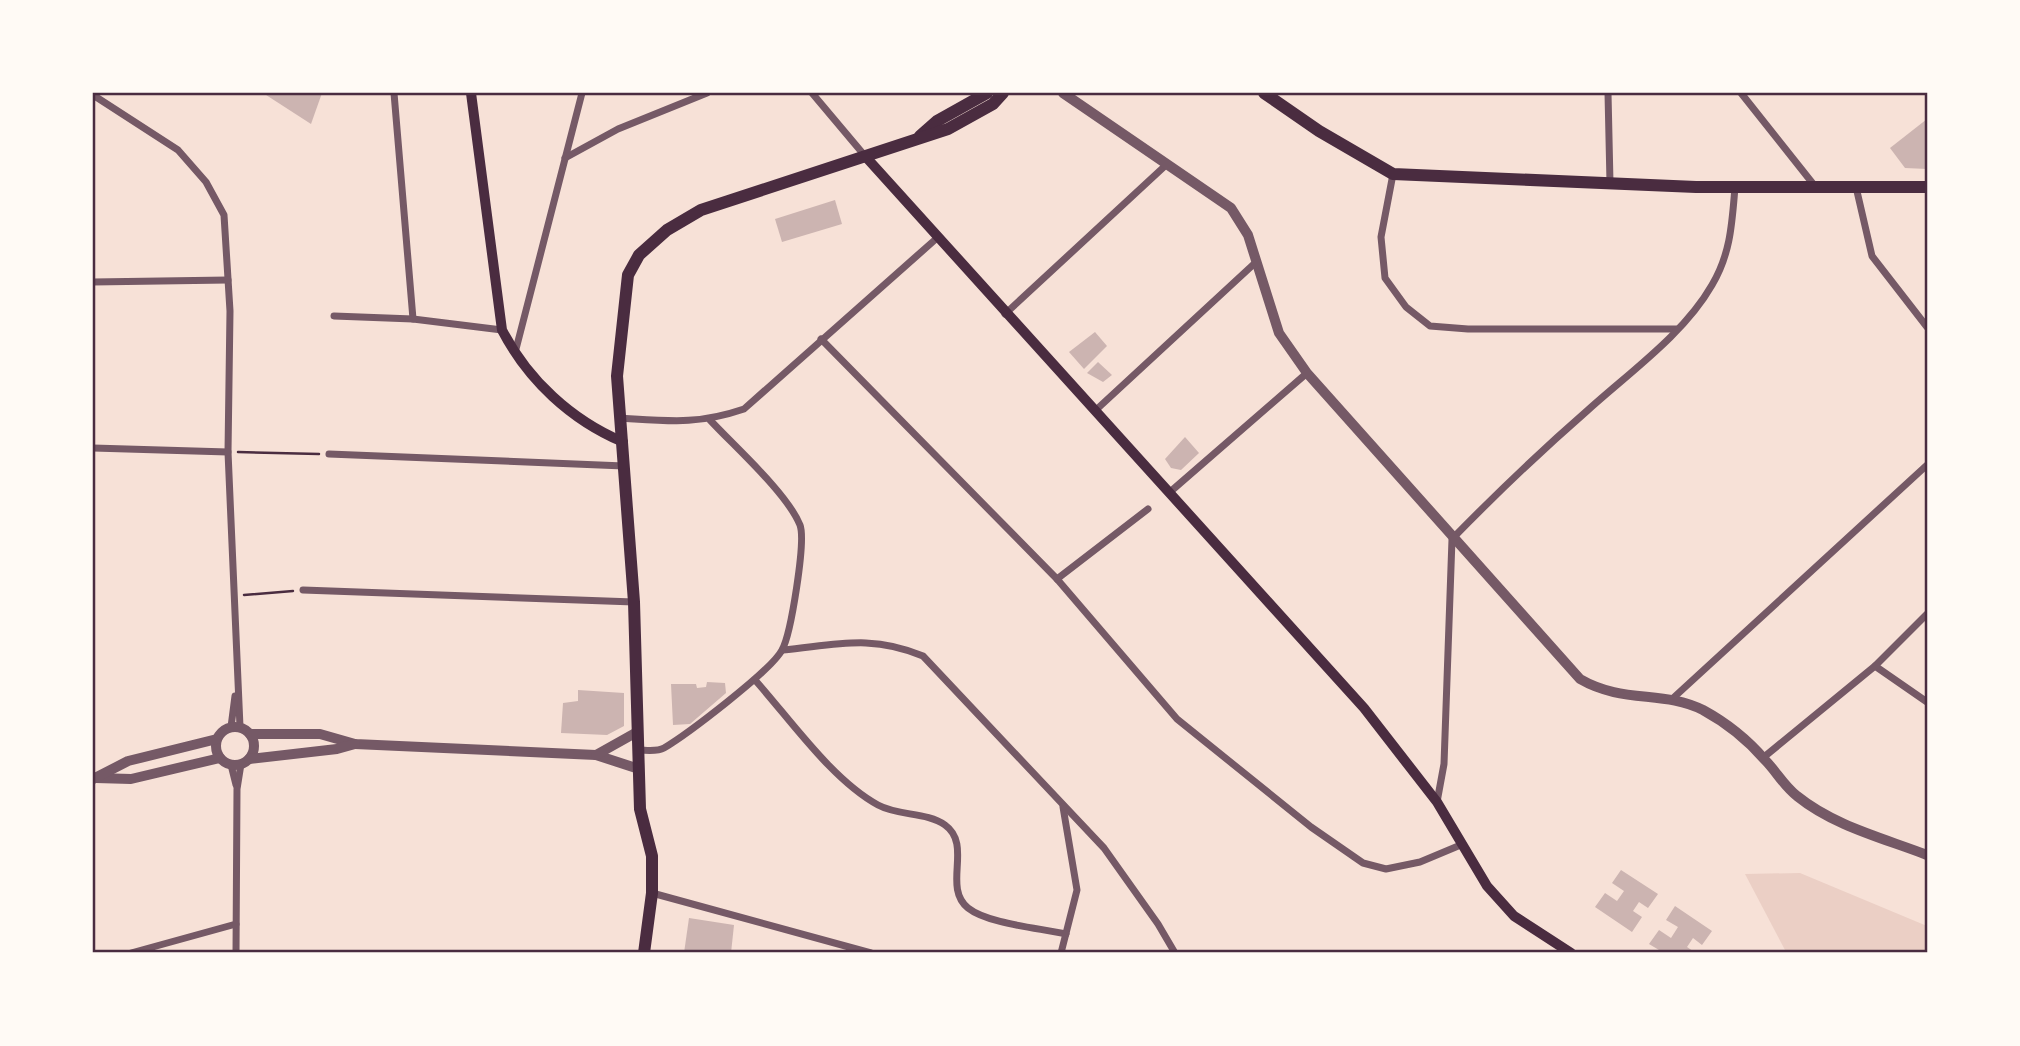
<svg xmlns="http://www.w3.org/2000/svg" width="2020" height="1046" font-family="Karla,sans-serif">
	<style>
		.green { fill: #ebcfc5 }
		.building { fill: #ccb4b1 }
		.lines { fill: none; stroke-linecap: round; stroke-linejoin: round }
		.path { stroke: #4a2c40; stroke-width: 2.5 }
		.minor { stroke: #755966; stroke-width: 7 }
		.tertiary { stroke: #755966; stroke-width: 10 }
		.secondary { stroke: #4a2c40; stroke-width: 10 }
		.primary { stroke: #4a2c40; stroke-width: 12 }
		.neatline { fill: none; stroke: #4a2c40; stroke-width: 2.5 }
	</style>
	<rect width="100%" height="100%" fill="#f7e1d7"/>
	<!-- green -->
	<polygon class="green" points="1800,873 1927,926 1927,953 1818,953 1785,950 1745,874"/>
	<!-- building -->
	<g class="building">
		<polygon points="263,93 322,93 311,124"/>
		<polygon points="1927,119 1927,169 1905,168 1890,148"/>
		<polygon points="835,200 842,224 782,242 775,219"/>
		<polygon points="1095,332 1107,346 1084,369 1069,352"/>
		<polygon points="1098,362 1112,375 1103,382 1087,373"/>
		<polygon points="1185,437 1199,453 1181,470 1171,468 1165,459"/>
		<polygon points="707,682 725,683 726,693 690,724 673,725 671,684 696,684 697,688 706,687"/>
		<polygon points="578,690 624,693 624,726 607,735 561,733 563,703 578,701"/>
		<polygon points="1621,870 1658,894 1648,908 1639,902 1633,911 1642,917 1632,932 1595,907 1605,893 1617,901 1624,891 1612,883"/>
		<polygon points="1675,906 1712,931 1702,945 1693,938 1687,947 1696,953 1664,953 1649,944 1659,930 1671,938 1678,927 1666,920"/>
		<polygon points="689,918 734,925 731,953 684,953"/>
	</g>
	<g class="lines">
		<!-- path -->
		<g class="path">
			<polyline points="238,452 319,454"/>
			<polyline points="244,595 293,591"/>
		</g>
		<!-- minor -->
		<g class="minor">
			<polyline points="394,93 413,319"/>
			<polyline points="812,93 865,156"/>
			<polyline points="1608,93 1610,183"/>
			<polyline points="1741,93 1814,185"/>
			<polyline points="93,95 178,150 206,182 224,215 230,311 228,452 240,727"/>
			<polyline points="565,158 618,129 707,93"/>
			<polyline points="1393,174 1381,237 1385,278 1406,307 1430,326 1468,329 1676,329"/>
			<polyline points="1856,187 1872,256 1927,327"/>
			<polyline points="93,282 228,280"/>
			<polyline points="1005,314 1166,165"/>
			<polyline points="334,316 413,319 502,330"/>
			<polyline points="821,339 1057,579 1177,719 1311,827 1363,863 1386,869 1420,862 1463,844"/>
			<polyline points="515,353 582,93"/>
			<polyline points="1097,409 1255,263"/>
			<path d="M620,418C669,421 697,425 744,409L937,238"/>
			<polyline points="93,448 228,452"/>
			<polyline points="329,454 624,466"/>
			<polyline points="1170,492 1307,373"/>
			<polyline points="1057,579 1148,509"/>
			<polyline points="303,590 634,602"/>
			<path d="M783,650C836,645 871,634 923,656L1104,848L1158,924L1175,953"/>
			<polyline points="1875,666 1927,702"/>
			<path d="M755,680C790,719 832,780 878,805C898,816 927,812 945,825C973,845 942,887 968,908C988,924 1040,928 1066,934"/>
			<polyline points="1671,700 1927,465"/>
			<polyline points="231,727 235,696"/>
			<path d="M638,750C646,750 657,752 664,748C686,735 771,671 782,650C791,634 806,541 800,525C787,493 735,447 710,420"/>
			<polyline points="1764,757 1875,666 1927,614"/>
			<polyline points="231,765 236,785"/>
			<path d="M1437,802L1444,764L1452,539C1496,494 1541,451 1588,410C1630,372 1684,334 1712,285C1731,253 1732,222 1735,187"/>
			<polyline points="652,893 871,953"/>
			<polyline points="131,953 236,924"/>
			<polyline points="236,953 237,789 241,764"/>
			<polyline points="1061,953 1077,890 1063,807"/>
		</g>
		<!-- tertiary -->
		<g class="tertiary">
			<path d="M1063,93L1231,208L1248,235L1279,333L1307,373L1580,679C1623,704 1663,690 1703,710C1725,722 1748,740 1765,760C1776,771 1784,786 1797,796C1834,826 1883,838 1927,855"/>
			<circle cx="235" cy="746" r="19"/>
			<polyline points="250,734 320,734 355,744 596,755 639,769"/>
			<polyline points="596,755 637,732"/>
			<polyline points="249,759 337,749 355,744"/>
			<polyline points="96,778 131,779 220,758"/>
			<polyline points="93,779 128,761 217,739"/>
		</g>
		<!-- secondary -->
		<g class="secondary">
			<path d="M471,93L502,330C528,380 571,420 623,442"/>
			<polyline points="865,156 1364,708 1437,802 1487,886 1514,916 1571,953"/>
		</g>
		<!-- primary -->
		<g class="primary">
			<polyline points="1264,93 1319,131 1393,174 1696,187 1927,187"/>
			<polyline points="920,136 937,121 987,93"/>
			<polyline points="644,953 652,893 652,856 640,809 634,602 617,376 628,275 639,255 667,230 701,210 948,129 993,104 1003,93"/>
		</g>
	</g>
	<!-- border -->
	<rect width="2020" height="1046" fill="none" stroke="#fffaf5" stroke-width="189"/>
	<rect x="94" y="94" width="1832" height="857" class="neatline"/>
</svg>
